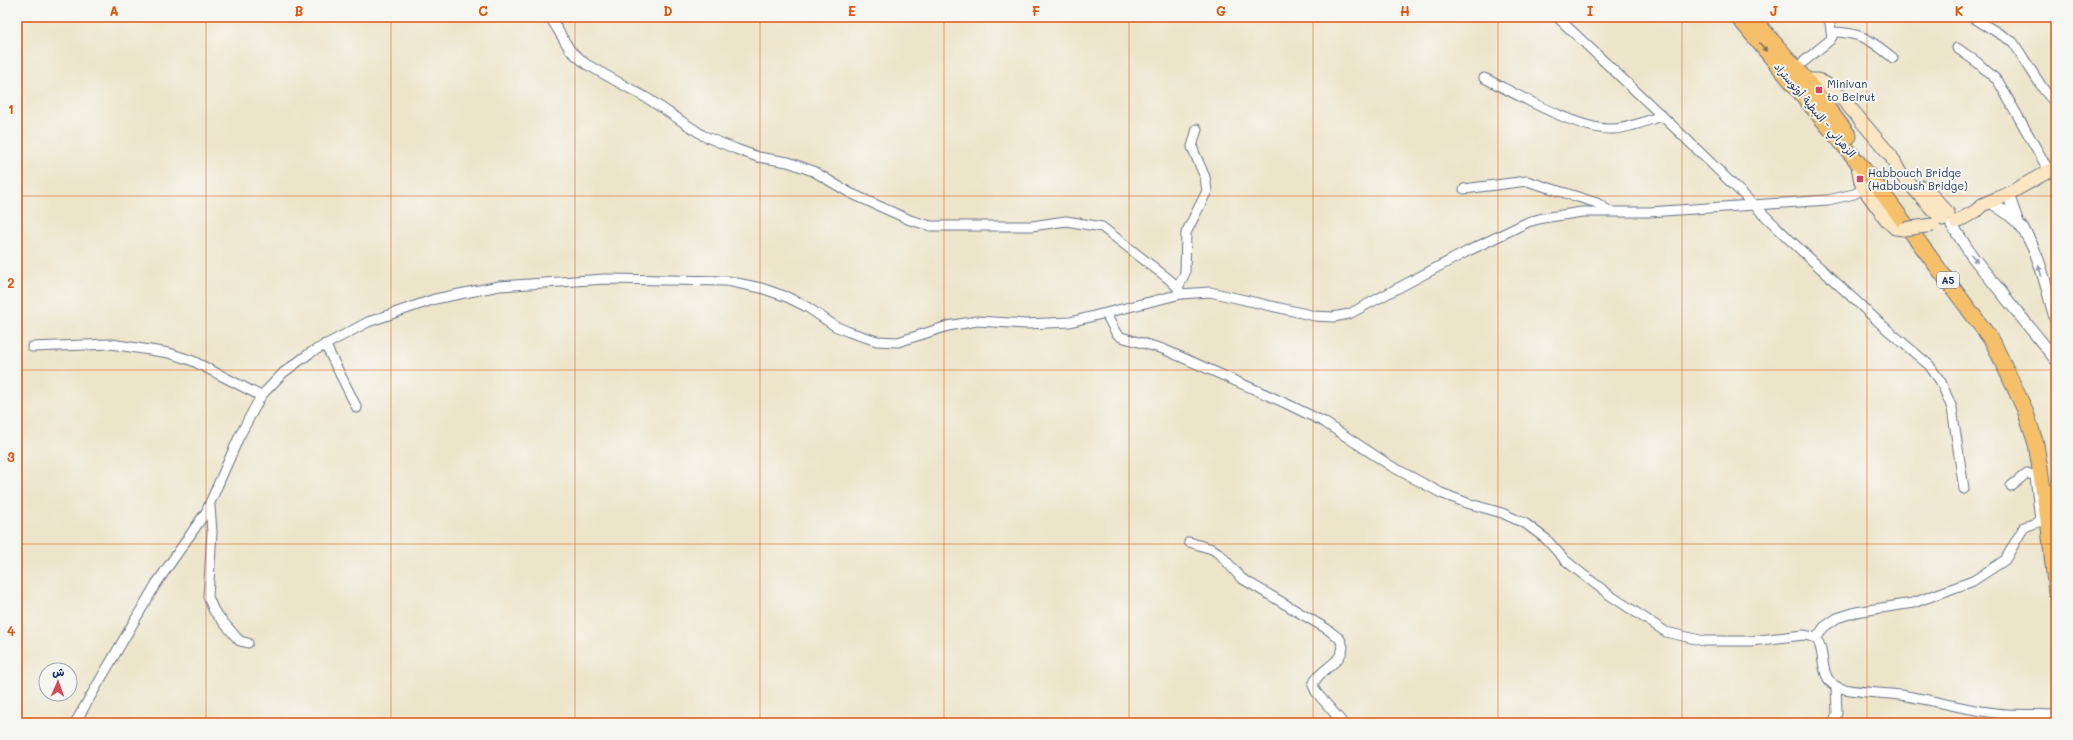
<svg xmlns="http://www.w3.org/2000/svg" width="2073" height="740" font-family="Mali,'Playpen Sans Arabic',sans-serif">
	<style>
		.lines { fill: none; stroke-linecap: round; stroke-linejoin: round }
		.minor-casing { stroke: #646f84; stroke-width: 11 }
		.tertiary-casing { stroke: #646f84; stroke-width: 13 }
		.secondary-casing { stroke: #646f84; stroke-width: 15 }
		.trunk-casing { stroke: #646f84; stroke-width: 17 }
		.minor { stroke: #fff; stroke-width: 9 }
		.tertiary { stroke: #fff; stroke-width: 11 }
		.secondary { stroke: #fbe6c4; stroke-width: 13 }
		.trunk { stroke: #f6c06b; stroke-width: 15 }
		.secondary-bridge-casing { stroke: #646f84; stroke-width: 15; stroke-linecap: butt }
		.secondary-bridge { stroke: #fbe6c4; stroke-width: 13 }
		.oneway { fill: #7e7064 }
		.oneway2 { fill: #8d97ae }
		.grid { fill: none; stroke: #de5710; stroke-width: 1; stroke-opacity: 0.55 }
		.poi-dot { fill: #d1495b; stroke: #f6f6f2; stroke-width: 1.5 }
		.labels { text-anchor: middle; stroke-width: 4; stroke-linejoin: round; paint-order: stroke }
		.shield { fill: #f6f6f2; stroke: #5d6b8a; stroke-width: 1 }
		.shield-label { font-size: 10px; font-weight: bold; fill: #1b2f5e }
		.poi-label { font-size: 11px; fill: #1b2f5e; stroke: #f6f6f2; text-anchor: start }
		.street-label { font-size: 11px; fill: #1b2f5e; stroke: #f6f6f2 }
		.neatline { fill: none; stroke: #de5710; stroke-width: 1.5 }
		.grid-label { font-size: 13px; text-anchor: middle; font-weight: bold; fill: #de5710 }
	</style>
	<rect width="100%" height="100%" fill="#f6f6f2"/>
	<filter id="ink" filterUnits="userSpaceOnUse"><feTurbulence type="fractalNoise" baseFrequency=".025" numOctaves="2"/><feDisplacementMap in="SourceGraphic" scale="8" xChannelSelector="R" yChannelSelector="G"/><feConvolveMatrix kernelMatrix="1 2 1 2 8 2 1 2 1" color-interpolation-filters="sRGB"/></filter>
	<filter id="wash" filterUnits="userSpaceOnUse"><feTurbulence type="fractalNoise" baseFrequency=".012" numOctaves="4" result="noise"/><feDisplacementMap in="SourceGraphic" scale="16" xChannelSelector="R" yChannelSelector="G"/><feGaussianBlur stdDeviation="0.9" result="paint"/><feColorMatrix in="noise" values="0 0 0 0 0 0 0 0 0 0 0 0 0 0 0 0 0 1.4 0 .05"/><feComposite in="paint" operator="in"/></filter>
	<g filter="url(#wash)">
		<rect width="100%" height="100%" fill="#ede5ca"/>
	</g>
	<g filter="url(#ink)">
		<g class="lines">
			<defs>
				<g id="minor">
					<polyline points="550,17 570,50 586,64 650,100 704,136 736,149 758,157 788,162 813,171 850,193 910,220 931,226 1032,226 1066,221 1102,227 1170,280 1178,288 1181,294"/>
					<polyline points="1557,17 1678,131 1790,240 1882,325 1929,365 1941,382 1952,408 1964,489"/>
					<polyline points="1972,17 2013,42 2044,90 2056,104"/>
					<path d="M1831,32C1861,32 1871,40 1893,58"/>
					<polyline points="1957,48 1978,63 1998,81 2049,171"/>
					<polyline points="1796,68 1830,40 1832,37 1829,17"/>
					<path d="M1484,78C1517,94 1579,131 1614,129C1630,128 1646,121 1661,116"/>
					<polyline points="1464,189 1527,181 1597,203 1609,211"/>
					<polyline points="1178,288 1185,273 1186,233 1207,191 1205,177 1192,147 1197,129"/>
					<path d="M1106,314L1116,333L1121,337L1163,349L1283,402L1324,422L1391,466L1441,493L1467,503L1502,513L1526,524L1546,539L1565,560L1581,573L1611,596L1666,632L1704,641H1751L1804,635C1808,636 1813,636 1816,639C1826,648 1818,678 1837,687C1848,692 1886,693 1900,695C1936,700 1971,712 2007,714C2023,715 2040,714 2056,715"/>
					<polyline points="325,344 357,408"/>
					<polyline points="32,347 111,344 169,353 193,361 261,396"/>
					<polyline points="2011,486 2027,473 2035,476 2040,521"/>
					<polyline points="210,506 212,532 208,597 214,611 236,637 240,641 248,643"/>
					<path d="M1189,542L1212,549L1220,554L1241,578L1327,629L1340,639L1343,647C1341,665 1318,669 1313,685L1316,692L1343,723"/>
					<polyline points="1816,639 1824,627 1837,618 1856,612 1913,603 1973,581 2005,560 2024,527 2048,519"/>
					<polyline points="75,723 156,584 206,512 239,437 261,396 283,373 310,353 368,322 435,299 499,286 605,279 727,281 761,288 787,297 807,307 835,326 849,332 877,341 898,342 948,326 977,321 1026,324 1070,322 1181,294 1210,292 1315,316 1333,317 1349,314 1468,251 1528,222 1543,218 1582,212 1649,212 1828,200 1854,194 1869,186"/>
					<polyline points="1834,723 1837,713 1836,686"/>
				</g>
				<g id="tertiary">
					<polyline points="2008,194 2018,223"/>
					<path d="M1990,202C2000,208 2011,215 2019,224C2039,248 2047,291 2056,321"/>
					<polyline points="1952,225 1972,256 2056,360"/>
				</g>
				<g id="secondary">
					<polyline points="1806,80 1818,80 1826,84 1840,96 1891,156 1900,173 1933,210 1943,219"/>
					<polyline points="1857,161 1861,182 1864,189 1886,219 1895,228 1904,229"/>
					<polyline points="1924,187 1948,213"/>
					<polyline points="1956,222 1976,211 1982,205 2008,194 2056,167"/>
				</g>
				<g id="trunk">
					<polyline points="1738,17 1875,183 1993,342 2025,410 2036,444 2048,519 2056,592"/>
					<polyline points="1752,17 1806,80 1849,136"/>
				</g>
			</defs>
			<!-- minor casing -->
			<use href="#minor" class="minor-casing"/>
			<!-- tertiary casing -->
			<use href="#tertiary" class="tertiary-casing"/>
			<!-- secondary casing -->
			<use href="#secondary" class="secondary-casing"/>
			<!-- trunk casing -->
			<use href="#trunk" class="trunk-casing"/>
			<!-- minor -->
			<use href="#minor" class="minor"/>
			<!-- tertiary -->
			<use href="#tertiary" class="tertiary"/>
			<!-- secondary -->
			<use href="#secondary" class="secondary"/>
			<!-- trunk -->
			<use href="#trunk" class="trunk"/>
			<defs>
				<polyline id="secondary-bridge" points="1904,229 1933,225"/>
			</defs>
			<!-- secondary-bridge casing -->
			<use href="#secondary-bridge" class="secondary-bridge-casing"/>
			<!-- secondary-bridge -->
			<use href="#secondary-bridge" class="secondary-bridge"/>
		</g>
		<!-- one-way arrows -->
		<defs><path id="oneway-solid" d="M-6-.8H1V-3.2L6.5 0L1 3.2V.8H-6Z"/></defs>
		<use class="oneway" href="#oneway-solid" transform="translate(1763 47) rotate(50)"/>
		<g class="oneway2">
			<use href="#oneway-solid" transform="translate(1974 258) rotate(53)"/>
			<use href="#oneway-solid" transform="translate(2040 271) rotate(-107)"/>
		</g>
	</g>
	<!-- grid -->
	<path class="grid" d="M206,17V723M391,17V723M575,17V723M760,17V723M944,17V723M1129,17V723M1313,17V723M1498,17V723M1682,17V723M1867,17V723M17,196H2056M17,370H2056M17,544H2056"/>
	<!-- markers -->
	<g class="poi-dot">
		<rect x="1815" y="86" width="8" height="8" rx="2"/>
		<rect x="1856" y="175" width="8" height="8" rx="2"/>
	</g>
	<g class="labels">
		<!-- shield labels -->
		<rect class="shield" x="1937" y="272" width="22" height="16" rx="3"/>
		<g class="shield-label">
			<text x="1948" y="284">A5</text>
		</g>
		<!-- poi labels -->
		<g class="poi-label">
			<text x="1827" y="88">Minivan<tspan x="1827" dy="13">to Beirut</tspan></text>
			<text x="1868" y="177">Habbouch Bridge<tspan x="1868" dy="13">(Habboush Bridge)</tspan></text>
		</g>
		<!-- street labels -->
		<g class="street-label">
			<text transform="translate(1815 110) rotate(50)" y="4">الزهراني - النبطية أوتوستراد</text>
		</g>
	</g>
	<!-- margin -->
	<rect width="2073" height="740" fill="none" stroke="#f6f6f2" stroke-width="44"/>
	<!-- north arrow -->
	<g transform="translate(58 682) rotate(2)"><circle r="19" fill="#f6f6f2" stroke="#9ea6b7"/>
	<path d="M0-3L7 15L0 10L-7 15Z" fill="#d1495b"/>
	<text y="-6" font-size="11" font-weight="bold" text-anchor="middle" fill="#1b2f5e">ش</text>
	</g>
	<rect x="22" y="22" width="2029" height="696" class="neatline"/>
	<g class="grid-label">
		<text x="114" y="16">A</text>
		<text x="299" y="16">B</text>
		<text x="483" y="16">C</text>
		<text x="668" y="16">D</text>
		<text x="852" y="16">E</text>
		<text x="1036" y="16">F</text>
		<text x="1221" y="16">G</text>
		<text x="1405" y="16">H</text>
		<text x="1590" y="16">I</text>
		<text x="1774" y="16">J</text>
		<text x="1959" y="16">K</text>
		<text x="11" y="114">1</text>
		<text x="11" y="288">2</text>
		<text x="11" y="462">3</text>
		<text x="11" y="636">4</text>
	</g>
</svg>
